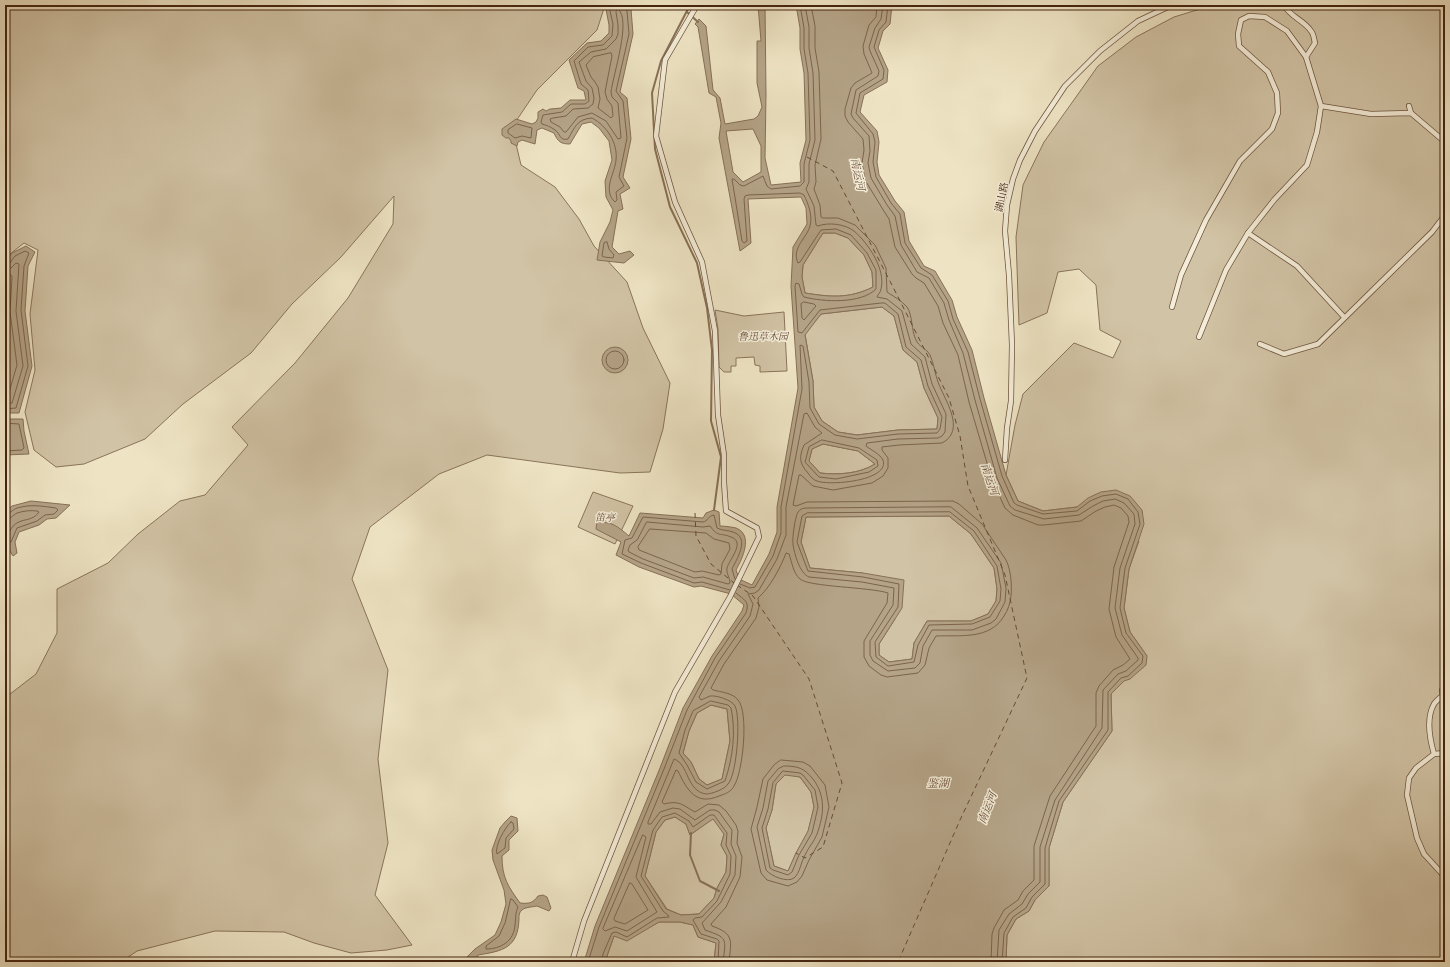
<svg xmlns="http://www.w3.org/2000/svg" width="1450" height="967" font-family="'Libre Caslon Text','Noto Serif SC',serif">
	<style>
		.green { fill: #d1c3a5; stroke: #8a745a }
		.water { fill: #b4a387; stroke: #877057; fill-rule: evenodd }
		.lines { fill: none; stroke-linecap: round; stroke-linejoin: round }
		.shore { stroke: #7c644c; stroke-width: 1 }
		.stream { stroke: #877057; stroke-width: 2 }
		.ferry { stroke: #664a34; stroke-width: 1; stroke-dasharray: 5 4; stroke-linecap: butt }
		.street-casing { stroke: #6e543d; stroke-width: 6 }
		.street { stroke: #f4edd9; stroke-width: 4.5 }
		.labels { text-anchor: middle; stroke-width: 3; stroke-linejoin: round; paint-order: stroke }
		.street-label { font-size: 10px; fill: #442410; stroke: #f4edd9 }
		.park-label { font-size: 10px; font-style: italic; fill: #674c35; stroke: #f4edd9 }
		.water-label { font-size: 11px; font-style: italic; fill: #664a34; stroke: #f4edd9 }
	</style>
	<rect width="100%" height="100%" fill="#eee4c4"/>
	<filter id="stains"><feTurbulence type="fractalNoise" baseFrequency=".005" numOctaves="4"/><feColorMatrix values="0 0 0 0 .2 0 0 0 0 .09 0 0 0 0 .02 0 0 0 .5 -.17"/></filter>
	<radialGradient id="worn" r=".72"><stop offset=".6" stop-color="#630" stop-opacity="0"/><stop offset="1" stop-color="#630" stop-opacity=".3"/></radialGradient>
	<!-- green -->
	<g class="green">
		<polygon points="5,5 605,5 597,30 537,90 512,127 521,165 555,187 579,219 594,246 627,282 643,328 670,383 663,429 650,472 620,473 487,455 439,474 370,527 352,579 388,670 378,759 388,843 375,895 412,945 387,950 351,953 314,943 284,932 215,931 137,951 121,962 5,962 5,698 36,674 57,633 57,589 108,563 138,534 180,501 205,495 248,445 232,427 295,363 348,298 393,224 394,196 341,257 292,304 251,353 183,404 145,439 84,464 56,467 34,450 25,412 35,370 30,314 38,250 24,243 5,258"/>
		<polygon points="1213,5 1445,5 1445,962 1006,962 1007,935 1016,919 1029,911 1035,900 1049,886 1049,848 1063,802 1112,731 1111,694 1147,656 1130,632 1124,608 1129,569 1139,541 1077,507 1043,511 1018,501 1006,475 1015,425 1023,394 1074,343 1113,358 1121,341 1100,330 1096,285 1079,269 1058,272 1047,313 1019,325 1016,237 1023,185 1044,142 1098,66 1136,37 1174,17"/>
		<path d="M823,233H835L848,238L864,255L872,272L873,287C849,299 831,297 805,293L802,277L803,265Z"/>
		<polygon points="882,307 894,316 903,350 917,362 924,388 938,418 937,429 898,430 857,435 838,432 822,421 814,407 813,381 805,334 821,314"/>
		<polygon points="715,310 744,316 784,312 787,371 760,372 760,366 755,365 754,357 736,358 736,366 731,366 731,372 724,372 719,367 718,329"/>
		<path d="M823,444L858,451L875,464C859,474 838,475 820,473L809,461L812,449Z"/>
		<polygon points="593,492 633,506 615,544 578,527"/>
		<polygon points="949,516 971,534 994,568 997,589 996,601 988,614 971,621 927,621 914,643 912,659 889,662 879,655 879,644 895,619 863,573 810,568 801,542 806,517"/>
		<polygon points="711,705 727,709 730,741 722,779 707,785 699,779 691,762 683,753 689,731 697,713"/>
		<polygon points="785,774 800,777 811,792 814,807 808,832 796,853 788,871 774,866 766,828 772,810 776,784"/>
		<polygon points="675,817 686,824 690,835 713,818 724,834 721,845 727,856 726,872 717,888 714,898 699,914 681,915 667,909 645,876 656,832 665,820"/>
		<polygon points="659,922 680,922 693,925 698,937 716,943 714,962 606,962 607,956 614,936 650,927"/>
	</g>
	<!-- water -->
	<g class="water">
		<path d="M610,5H627L631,9L633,34L620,92L627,98L631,139L623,177L630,188L620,194L623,209L618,211L612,247L619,254L630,251L634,255L624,263L597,260L600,242L610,222L613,210L606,197L605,181L612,160L609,141L599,128L591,122L582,124L570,144C561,144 558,142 554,133L542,128L537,130L535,144L522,140L518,142L517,146L511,143V141L509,138H506L502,135V129L516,119L532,124L536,122L538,118V112L543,109L546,111L550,109L561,108L570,100H586L584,91L578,88L569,60L587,43L601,41L609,33V25L606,9Z"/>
		<path d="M758,5H765L766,95L765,158L771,185L801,182L800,163L806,140L804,73L800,49V28L796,5H892L890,24L883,31L878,48L888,70L887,82L864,95L860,112L877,131L879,142L877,162L879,175L895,201L904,212L909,241L924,266L935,271L952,300L957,317L972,350L984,398L1006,475L1018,501L1043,511L1077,507L1088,498L1101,492L1116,490L1130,496L1142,510L1144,524L1129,569L1124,608L1130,632L1147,656L1146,665L1130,679L1124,681L1111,694L1112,731L1063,802L1049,848V886L1035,900L1029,911L1016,919L1007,935L1006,962H714L716,943L698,937L693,925L680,922H659L627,941L614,936L607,956L606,962H584L595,926L660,768L683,708L712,656L742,611L744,605L731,594L701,586L694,587L639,567L616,555L621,542L596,529L597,522C613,522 617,526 629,536L640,513L703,518L706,513L714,510L719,512L720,526C725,526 731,527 736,528C754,535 742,559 736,570L739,579L752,585L769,554L777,532V507L798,388L791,286L793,247L807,224L806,208L801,197L748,199L751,243L740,251L719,138L721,123L716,97L709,93L698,27L695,24L699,19L706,26L713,90L720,98L725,124L754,119L758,116L762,107L757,83V41H761ZM753,129L761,146V172L743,182L733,172L726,131ZM823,233H835L848,238L864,255L872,272L873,287C849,299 830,297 805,293L802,277L803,265ZM882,307L894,316L903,350L917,362L924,388L938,418L937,429L898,430L857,435L838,432L822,421L814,407L813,381L805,335L821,314ZM823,444L858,451L875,464C859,474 838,475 820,473L809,461L812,449ZM949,516L971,534L994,568L997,589L996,601L988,614L971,621H927L914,643L912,659L889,662L879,655V644L902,608L904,580L863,573L810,568L801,542L806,517ZM711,705L727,709L730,741L722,779L707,785L699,779L691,762L683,753L689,731L697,713ZM785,775L800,777L811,792L814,807L808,831L796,853L788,871L774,866L766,828L772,810L776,784ZM675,817L686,824L690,835L713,819L724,834L721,845L727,856L726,872L717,888L714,898L699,914L681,915L666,909L645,876L656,832L665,820Z"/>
		<polygon points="26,246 35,252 28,266 25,311 32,366 19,413 5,413 5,262 12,253"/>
		<circle cx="615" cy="360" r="13"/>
		<polygon points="5,419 23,419 24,431 29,454 5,455"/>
		<polygon points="31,501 70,505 56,518 47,519 39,525 19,532 15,542 17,553 13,556 5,543 5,512 12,506"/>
		<path d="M511,816L517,818L518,831L509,840V850L502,856C502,878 508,886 520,903C529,904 533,903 538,896L543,895L547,897L551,908L549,911L537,906C533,907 525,907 522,910C519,912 519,916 519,919C518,948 503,951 478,955L475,962H462L475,949L495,935L501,922L506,904L504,890L493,860L492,850L500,828L505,822Z"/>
	</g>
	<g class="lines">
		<!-- shore -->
		<g class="shore">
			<path d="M612,5L610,11L613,24L612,36L603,45L588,47L574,61L581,84L588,90L589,101L585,104H571L562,112L543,115L541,122L542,124C546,125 551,127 555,130C561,134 559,141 568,139C575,127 577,119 592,118C607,126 618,143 616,160C615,173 602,190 615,202L617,200L616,192L624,186L619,177L627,138L623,101L616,91L629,34L627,11L624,5"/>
			<polyline points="877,5 876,17 869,25 863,46 864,54 872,73 855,83 851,88 845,109 845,116 848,122 863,139 864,150 862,163 865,180 882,208 889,219 895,247 912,274 916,278 924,283 938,306 943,323 958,355 969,402 992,480 1005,508 1013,515 1038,525 1044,525 1081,521 1096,511 1105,507 1114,505 1121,508 1128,516 1129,522 1114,567 1109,609 1116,637 1130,659 1123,665 1113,670 1099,686 1096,693 1096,726 1050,796 1034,846 1034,880 1023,891 1018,900 1004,910 994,928 992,934 991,962"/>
			<polyline points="883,5 881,19 875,28 869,47 870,51 879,71 878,76 856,90 851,114 853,118 869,136 870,151 868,163 871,178 887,205 895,216 901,245 917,272 929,278 944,303 949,320 963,353 975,400 997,478 1010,506 1015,510 1044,519 1079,515 1093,506 1103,501 1115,499 1124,503 1134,514 1135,524 1120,568 1115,608 1122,635 1138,658 1138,660 1126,671 1118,674 1103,690 1102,728 1055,800 1040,847 1040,882 1028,894 1022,904 1009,914 999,930 997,962"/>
			<polyline points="888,5 886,22 879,30 874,47 884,70 883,79 860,93 856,113 873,134 875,142 873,162 876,177 891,203 900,214 905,243 921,268 932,275 948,301 953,319 968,352 980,399 1002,476 1014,503 1017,505 1043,514 1077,511 1090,501 1102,496 1116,494 1128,499 1138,512 1140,524 1125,568 1120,608 1126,633 1143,656 1142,663 1128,676 1121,678 1108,692 1108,730 1059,801 1045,848 1045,884 1032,897 1026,908 1013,917 1004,933 1002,962"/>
			<path d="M618,9C632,19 613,75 611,92L612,97L618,103L621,138L618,139L606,121L592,113L578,117L566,132H564L560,127L551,122L550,119L553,118L566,116L573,109L588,108L593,104L594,98L592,88L586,81L579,62L591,52L606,49L616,39L618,34V25L616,12Z"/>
			<polygon points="611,53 612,56 605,92 607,99 612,106 613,116 611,118 598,108 600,99 598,87 595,82 591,77 586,65 593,57"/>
			<polygon points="517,124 532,128 531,138 522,136 515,138 508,133 508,130"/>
			<polygon points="607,242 609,249 614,255 613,258 604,257 602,256 604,243"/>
			<polyline points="5,264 9,264 15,256 25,251 29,253 24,266 21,310 28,366 16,408 5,409"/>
			<polyline points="5,269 11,268 16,263 19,264 16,311 23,366 12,403 5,404"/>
			<polyline points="5,275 11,275 12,277 10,312 17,365 8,396 5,398"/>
			<polygon points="804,302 814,304 816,306 804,320 802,318 801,304"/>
			<circle cx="615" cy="360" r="9"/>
			<polyline points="5,423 19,424 24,448 22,450 5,451"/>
			<polygon points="822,440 859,448 877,460 878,466 869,472 836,479 819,477 805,462 809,447"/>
			<path d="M951,507L977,528L1001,563L1006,588L1005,602L996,619L991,623L972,630H932L923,646L920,663L915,668L888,671L873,661L870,655V641L893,605L894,588L862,582L809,577C800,574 794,553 793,544C792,539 795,517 798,512C800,509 803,508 806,508Z"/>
			<polygon points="950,512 974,531 997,566 1001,589 1000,601 990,617 972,624 929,625 918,645 914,662 888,666 876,657 875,642 898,607 899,584 863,577 808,571 797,542 802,516 807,513"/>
			<path d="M5,514C10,514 12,510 17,508C31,504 41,506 56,508L58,510L54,514L45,515L37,521L17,528L11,542L5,541"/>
			<path d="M5,519C11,519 12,516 17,513C23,511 31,510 37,511L39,512C30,525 16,514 8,535L5,536"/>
			<path d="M647,522L703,527L710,526C719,538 719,532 731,537C746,542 729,560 727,568C726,573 730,578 730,583L728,584L703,577L694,578L643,559L629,552L628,550L630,545L637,540Z"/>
			<polygon points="650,529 706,533 714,539 729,543 730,549 722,564 721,574 719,575 702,571 695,572 639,550 638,547"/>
			<path d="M740,584L750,588L755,587L773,556L781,533V507L802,389L800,345L803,346L809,382L810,408L819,424L835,435L857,439L898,434L937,433L940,429L942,417L928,386L921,360L906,347L898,314L885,303H881L820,310L802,333L798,332L795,286L796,283L799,284L802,294L804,297C824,302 861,304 876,289V270L867,253L851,235L836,229L821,230L800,262L798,263C791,248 807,238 810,226C813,216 808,203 804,195L800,193L748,195L745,196L744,199L747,241L744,243L742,241L732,179H734L740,185L744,186L763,176L767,186L771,189L800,186L804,182V164L810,140L808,73L804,49V28L800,5"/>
			<path d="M730,590L702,582L694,583L641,563L622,554L625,540L632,538L643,517L703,522C708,521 708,516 714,515L717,528C723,531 728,530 733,532C751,538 736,560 732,569L735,579"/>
			<path d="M711,701L728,705L731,708C736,732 733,757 725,781L707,789L696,782L687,765L679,753L685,730L693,711Z"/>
			<polygon points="781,760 803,762 810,766 825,785 829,807 822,837 809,860 802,876 797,882 788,886 767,880 761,873 751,829 757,807 763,779 774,765"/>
			<path d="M784,766C798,766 804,768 813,779C826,796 824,815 817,834C814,842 808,848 805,855C801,862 800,873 794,878C787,883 771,876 766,870L757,827L763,808L768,781L778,769Z"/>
			<polygon points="783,771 800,773 803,775 815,790 818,807 812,833 799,855 792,872 788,875 773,870 770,868 762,828 768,809 773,783"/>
			<path d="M511,822L513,823L514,829L506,838L505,848L497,854C494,847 505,827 511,822Z"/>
			<polygon points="643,835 646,837 636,877 657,912 627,931 615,927 605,931 603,929"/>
			<polygon points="630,883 632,884 648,910 625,924 615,921 614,919"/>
			<path d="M511,899L513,900L518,907C515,913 516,918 515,925C514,941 501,949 486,949V946L499,936L505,923Z"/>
			<path d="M588,962L599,927L664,769L687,710L715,658L746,613C750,601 744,600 736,593"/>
			<polyline points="602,962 603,954 612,933 616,932 627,937 657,918 669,917 668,915 663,911 641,876 653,830 662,817 675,813 689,821 693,827 710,815 714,815 727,833 726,845 731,856 730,874 717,901 702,917 695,918 693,920 701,934 717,939 719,941 718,962"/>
			<path d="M723,962C726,938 728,938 705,930L702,923L721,902L735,875L736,856L731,844L732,830L719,812L715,810H710L695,820L680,809L673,808L660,812L651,824H648V822L674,759C689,764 686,791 706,794C712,794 725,789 728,784C737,774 741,718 735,706C732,700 716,695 710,696C707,697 704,699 701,700L699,697L719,661L750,616L753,604L748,594L755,593L759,590L777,559L786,535V507L804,414L807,413L815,427L822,433L804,445C799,457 799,463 808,473C810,476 813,480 817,481C829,486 890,481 883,460C880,454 871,450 866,446L867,443L898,439L938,438L942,436L945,432L946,414L932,384L925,357L911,344L902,311L887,299L877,297C878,294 881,292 881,289C886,269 868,243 854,231C845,224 828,222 818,226L816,225L814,206L806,189L809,182V164L815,140L813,73L809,48V27L805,5"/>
			<path d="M729,962C731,941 735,934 712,926L711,924L726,907L740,877L742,857L737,843L738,831L736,825L726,811L719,805L708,804L695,812C682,805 680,800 664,804L662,802L676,770L678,771C687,790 696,806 719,796C725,794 731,792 734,786C743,772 749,712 738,700C733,693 721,692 713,690L711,688L724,664L756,618L759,607L758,598C769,589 781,567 786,553L789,554C792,562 793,573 800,579C809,587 870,587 888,593L887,603L864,641V657L869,666L881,675L887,677L918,673L925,665L929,648L936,636C960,635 990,640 1004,616C1008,610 1010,604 1011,596C1012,585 1011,570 1006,560L982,524L959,504L953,501L807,502L796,506L793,505L799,475H801L813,486L833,490L872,483L883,476L888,468V458L882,450V447L899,445L942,443C967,430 944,399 938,382C935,374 934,364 930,355C927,349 918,346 916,340C911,330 913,316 907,307C902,301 893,296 887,292L886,268L875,245L855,225L838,218H823L821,217L820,205L814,189L816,182L815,165L821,139L819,72L815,48V26L811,5"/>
		</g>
		<!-- stream -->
		<g class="stream">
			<polyline points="690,5 661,61 652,93 655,149 670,207 697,263 707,308 712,350 711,421 721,457 714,510"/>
			<polyline points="687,12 698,22"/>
			<polyline points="691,833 690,855 700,881 719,891"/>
		</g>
		<!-- ferry -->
		<g class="ferry">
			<polyline points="807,157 833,171 894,289 949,398 960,436 968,486 1005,575 1027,678 960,820 898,962"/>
			<polyline points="695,513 696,536 711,564 734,583"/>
			<polyline points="737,585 753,596 809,679 842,783 823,847 805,858 796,853"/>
		</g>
		<defs>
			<g id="street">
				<path d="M1284,5C1290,17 1304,20 1311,31C1314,34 1314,40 1315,43L1306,57"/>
				<polyline points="1321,106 1371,114 1411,113 1445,142"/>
				<polyline points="1409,106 1411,113"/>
				<polyline points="1248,233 1297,266 1344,317"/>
				<polyline points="1172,307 1181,275 1206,220 1240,161 1272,129 1278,113 1277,93 1268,72 1239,46 1238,34 1241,20 1249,16 1265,17 1287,31 1306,57 1321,106 1317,132 1307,165 1274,200 1248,233 1226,270 1199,337"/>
				<polyline points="1260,344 1284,354 1318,344 1432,232 1445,215"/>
				<polyline points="1005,460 1007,428 1011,401 1012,345 1009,275 1005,231 1007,205 1013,179 1020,160 1035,131 1065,86 1100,51 1138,21 1172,5"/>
				<polyline points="1445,694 1443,695 1442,690 1445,686"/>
				<polyline points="1445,753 1434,754 1416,768 1409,778 1407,795 1417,838 1424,854 1445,877"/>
				<path d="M1434,754C1430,740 1426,718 1434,704C1436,701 1440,698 1443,695"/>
				<polyline points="572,962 584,921 675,692 730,597 759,537 757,528 726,511 724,482 724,455 718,415 715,331 702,262 675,202 656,136 665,60 697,5"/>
			</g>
		</defs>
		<!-- street casing -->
		<use href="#street" class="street-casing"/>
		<!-- street -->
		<use href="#street" class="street"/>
	</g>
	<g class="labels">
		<!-- street labels -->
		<g class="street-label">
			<text transform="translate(1001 197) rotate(-79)" y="4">湖山路</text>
		</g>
		<!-- park labels -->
		<g class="park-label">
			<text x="763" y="340">鲁迅草木园</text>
			<text x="605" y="521">笛亭</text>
		</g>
		<!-- water labels -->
		<g class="water-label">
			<text transform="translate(858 174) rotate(78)" y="4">南运河</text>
			<text transform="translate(990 479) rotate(72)" y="4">南运河</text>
			<text x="938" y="787">鉴湖</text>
			<text transform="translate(987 808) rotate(-69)" y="4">南运河</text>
		</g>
	</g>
	<!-- margin -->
	<rect width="1450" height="967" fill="none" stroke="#eee4c4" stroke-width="20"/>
	<rect x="6" y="6" width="1438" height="955" fill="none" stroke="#442410" stroke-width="2"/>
	<rect x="10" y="10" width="1430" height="947" fill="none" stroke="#442410"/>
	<rect width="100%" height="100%" filter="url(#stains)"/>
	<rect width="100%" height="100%" fill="url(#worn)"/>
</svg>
